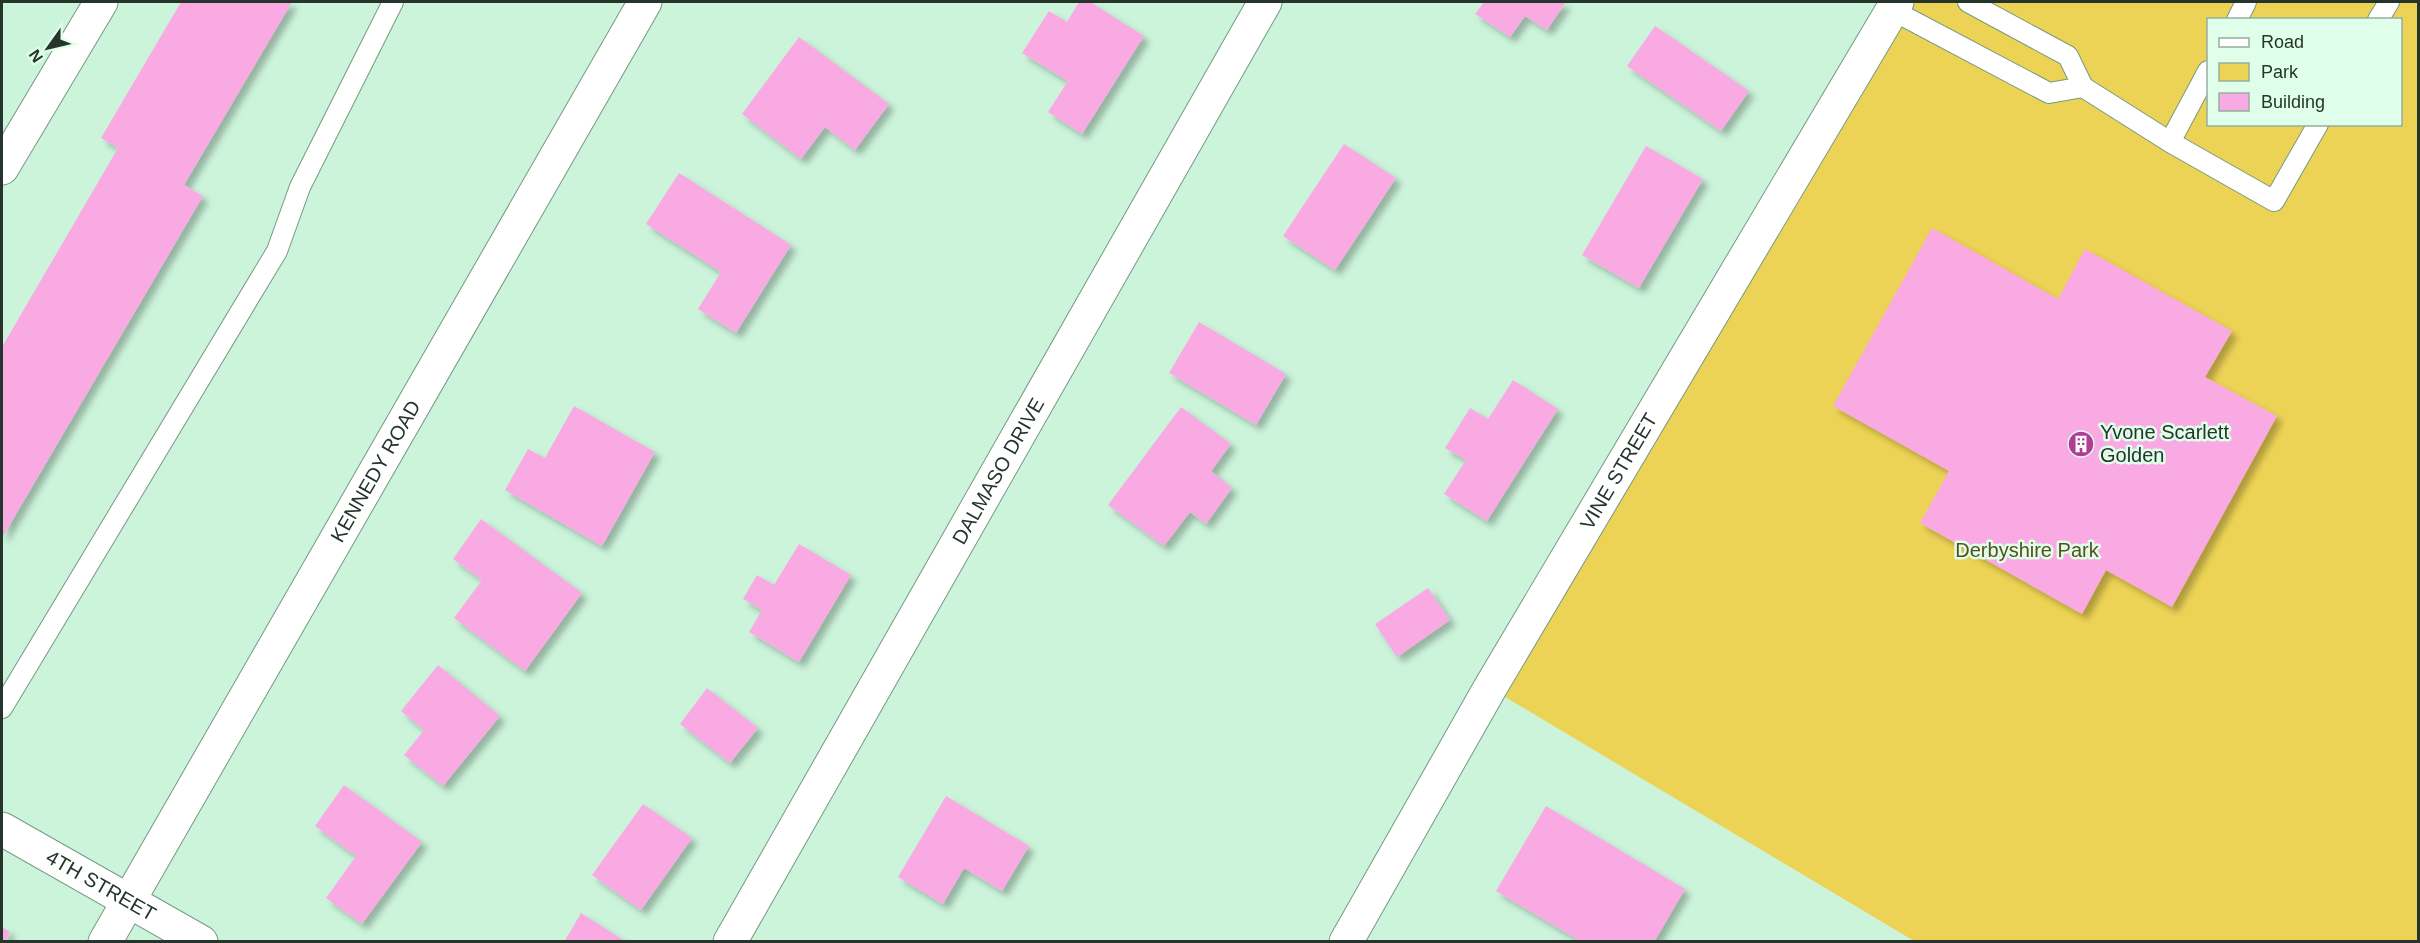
<svg xmlns="http://www.w3.org/2000/svg" width="2420" height="943" font-family="Arial,sans-serif">
	<style>
		.green { fill: #edd355; fill-rule: evenodd }
		.building { fill: #faaae3; filter: url(#shadow) }
		.lines { fill: none; stroke-linecap: round; stroke-linejoin: round }
		.lane-casing { stroke: #759a83; stroke-width: 22 }
		.street-casing { stroke: #759a83; stroke-width: 35 }
		.lane { stroke: #fff; stroke-width: 20 }
		.street { stroke: #fff; stroke-width: 33 }
		.labels { text-anchor: middle; stroke-width: 5; stroke-linejoin: round; paint-order: stroke }
		.poi-label { font-size: 20px; fill: #25352b; stroke: #dfffeb; text-anchor: start }
		.street-label { font-size: 20px; fill: #25352b; stroke: #dfffeb }
		.park-label { font-size: 20px; fill: #5a4f1b; stroke: #dfffeb }
	</style>
	<defs>
		<filter id="shadow"><feDropShadow dx="5.5" dy="5.5" stdDeviation="3" flood-color="#0004"/></filter>
	</defs>
	<rect width="100%" height="100%" fill="#ccf4db"/>
	<!-- green -->
	<path class="green" d="M1897,2H2418V941H1914L1490,688ZM2208,20H2400V124H2208Z"/>
	<!-- building -->
	<g class="building">
		<polygon points="181,2 292,2 184,185 203,196 2,538 2,347 118,148 101,138"/>
		<polygon points="1079,2 1090,2 1144,36 1082,134 1048,112 1068,81 1022,53 1049,11 1067,22"/>
		<polygon points="1484,2 1566,2 1547,30 1525,16 1510,37 1475,14"/>
		<polygon points="1655,26 1749,91 1721,131 1627,66"/>
		<polygon points="799,37 889,104 855,150 825,127 801,159 742,114"/>
		<polygon points="1344,144 1396,178 1335,270 1283,236"/>
		<polygon points="1646,146 1703,179 1639,288 1582,255"/>
		<polygon points="679,173 791,245 736,333 698,309 721,272 646,224"/>
		<polygon points="1932,228 2058,299 2085,249 2232,331 2205,377 2277,416 2172,607 2106,570 2082,614 1920,523 1949,471 1833,406"/>
		<polygon points="1199,322 1286,374 1256,425 1169,373"/>
		<polygon points="1513,380 1558,409 1487,521 1444,494 1466,460 1445,448 1470,408 1488,419"/>
		<polygon points="574,406 655,452 602,546 505,490 528,449 545,458"/>
		<polygon points="1181,407 1231,444 1211,471 1232,488 1206,524 1190,512 1164,546 1108,505"/>
		<polygon points="481,519 582,593 525,671 454,618 482,580 453,559"/>
		<polygon points="799,544 851,575 799,662 749,632 762,610 743,599 757,575 774,585"/>
		<polygon points="1428,588 1450,620 1397,657 1375,624"/>
		<polygon points="438,665 500,716 443,786 404,755 424,730 401,711"/>
		<polygon points="707,688 758,728 730,763 680,724"/>
		<polygon points="344,785 422,842 362,924 326,898 356,856 315,826"/>
		<polygon points="946,796 1029,846 1002,891 964,868 943,904 898,877"/>
		<polygon points="643,804 692,838 641,910 592,875"/>
		<polygon points="1546,806 1685,889 1654,942 1582,942 1496,891"/>
		<polygon points="581,913 626,942 564,942"/>
		<polygon points="2,927 10,932 5,942 2,942"/>
	</g>
	<g class="lines">
		<defs>
			<g id="lane">
				<polyline points="1892,10 2049,93 2083,87 2068,56 1968,2"/>
				<polyline points="2237,20 2246,2"/>
				<polyline points="2378,20 2389,2"/>
				<polyline points="2083,87 2170,142 2274,201 2318,124"/>
				<polyline points="2170,142 2208,71"/>
				<polyline points="2,708 277,251 300,187 393,2"/>
			</g>
			<g id="street">
				<polyline points="2,168 101,2"/>
				<path id="s1" d="M2,829L201,942"/>
				<path id="s2" d="M105,942L645,2"/>
				<path id="s3" d="M730,942L1265,2"/>
				<path id="s4" d="M1346,942L1490,688L1897,2"/>
			</g>
		</defs>
		<!-- lane casing -->
		<use href="#lane" class="lane-casing"/>
		<!-- street casing -->
		<use href="#street" class="street-casing"/>
		<!-- lane -->
		<use href="#lane" class="lane"/>
		<!-- street -->
		<use href="#street" class="street"/>
	</g>
	<!-- icons -->
	<defs>
		<symbol id="building-disc" viewBox="-11 -11 22 22"><circle r="9.5" fill="#af3c96" stroke="#dfffeb"/><path d="M-4-6H4V6H1V3H-1V6H-4ZM-2.5-4.3h1.7v1.8h-1.7ZM.8-4.3h1.7v1.8H.8ZM-2.5-1h1.7V.8h-1.7ZM.8-1h1.7V.8H.8Z" fill="#fff"/></symbol>
	</defs>
	<g fill-rule="evenodd">
		<use href="#building-disc" x="2066" y="429" width="30" height="30"/>
	</g>
	<g class="labels">
		<!-- poi labels -->
		<g class="poi-label">
			<text x="2100" y="439">Yvone Scarlett<tspan x="2100" dy="23">Golden</tspan></text>
		</g>
		<!-- street labels -->
		<g class="street-label">
			<text dy="7" stroke="none"><textPath href="#s3" startOffset="542">DALMASO DRIVE</textPath></text>
			<text dy="7" stroke="none"><textPath href="#s4" startOffset="544">VINE STREET</textPath></text>
			<text dy="7" stroke="none"><textPath href="#s2" startOffset="543">KENNEDY ROAD</textPath></text>
			<text dy="7" stroke="none"><textPath href="#s1" startOffset="114">4TH STREET</textPath></text>
		</g>
		<!-- park labels -->
		<g class="park-label">
			<text x="2027" y="557">Derbyshire Park</text>
		</g>
	</g>
	<!-- border -->
	<rect width="2420" height="943" fill="none" stroke="#25352b" stroke-width="6"/>
	<!-- legend -->
	<rect x="2207" y="18" width="195" height="108" fill="#dfffeb" stroke="#95ae9e" stroke-width="1.5"/>
	<rect x="2219" y="38" width="30" height="9" fill="#ffffff" stroke="#95ae9e" stroke-width="1.5"/>
	<text x="2261" y="48" font-size="18" fill="#25352b">Road</text>
	<rect x="2219" y="63" width="30" height="18" fill="#edd355" stroke="#95ae9e" stroke-width="1.5"/>
	<text x="2261" y="78" font-size="18" fill="#25352b">Park</text>
	<rect x="2219" y="93" width="30" height="18" fill="#faaae3" stroke="#95ae9e" stroke-width="1.5"/>
	<text x="2261" y="108" font-size="18" fill="#25352b">Building</text>
	<!-- north arrow -->
	<g transform="translate(48 48) rotate(236)" stroke="#dfffeb" stroke-width="4.5" paint-order="stroke">
	<path d="M0-4.5L10 22L0 15L-10 22Z" fill="#25352b"/>
	<text y="-9" font-size="16" font-weight="bold" text-anchor="middle" fill="#25352b">N</text>
	</g>
</svg>
